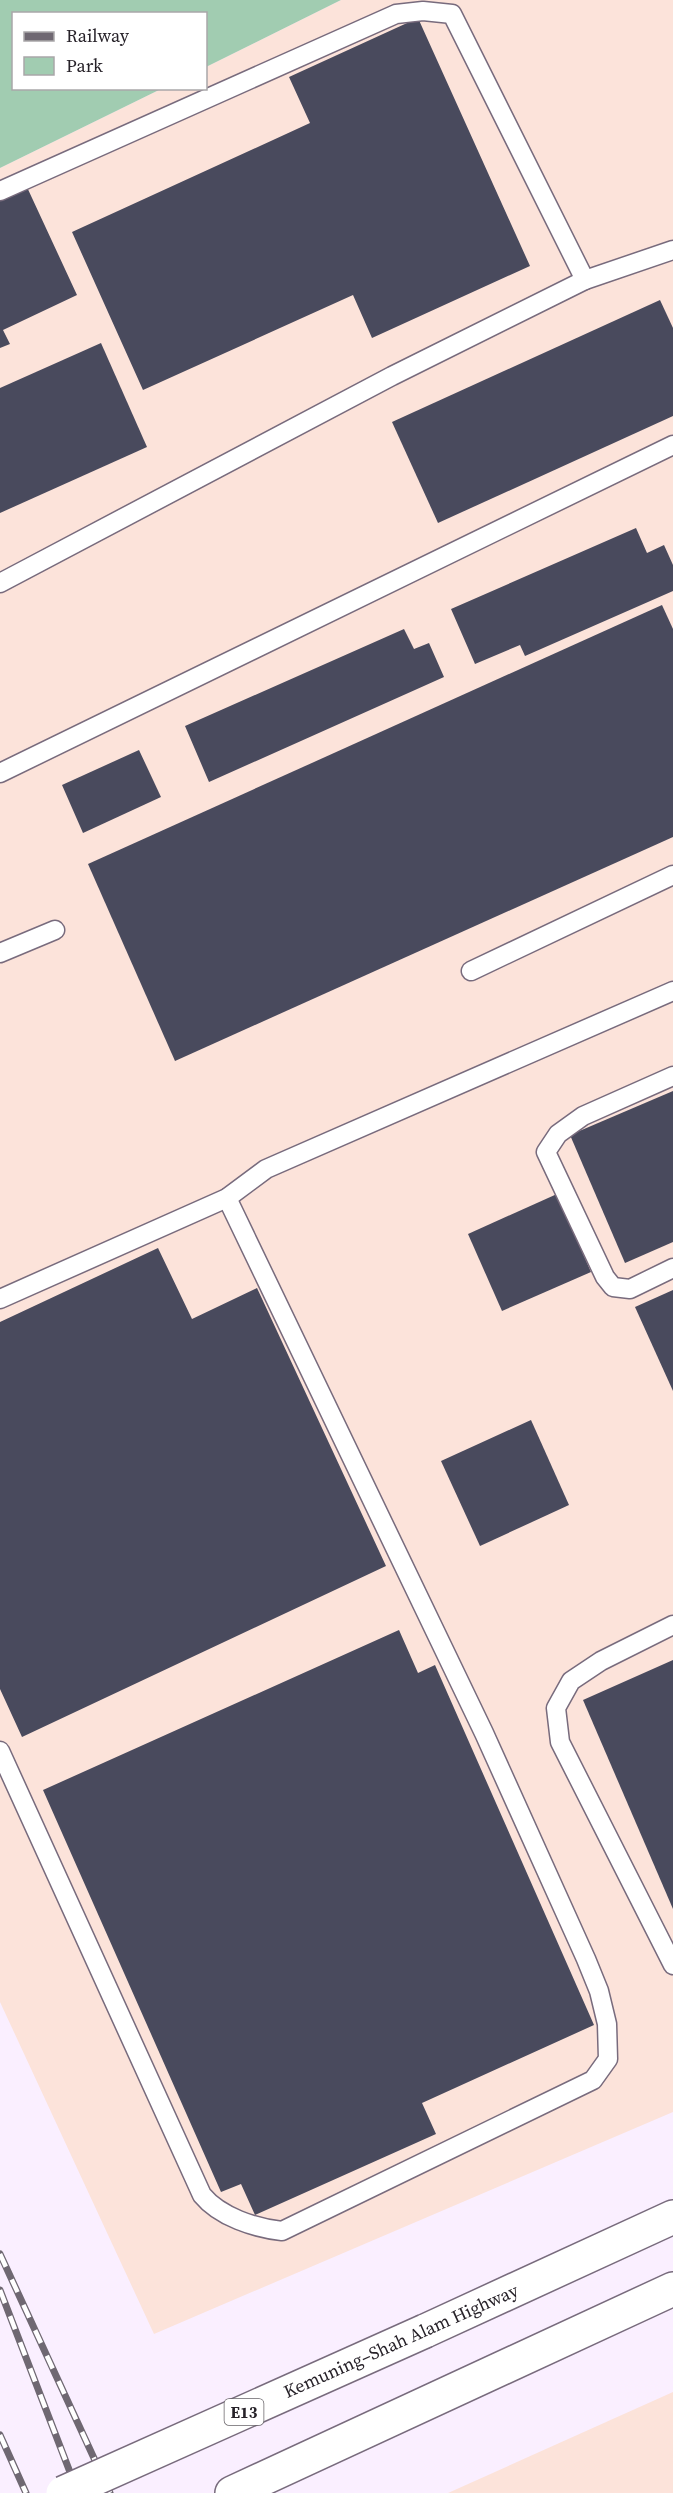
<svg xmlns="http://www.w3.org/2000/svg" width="673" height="2493" font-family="'Source Serif 4',serif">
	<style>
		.industrial { fill: #fce3da }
		.green { fill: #a1ccb1 }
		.building { fill: #494a5d }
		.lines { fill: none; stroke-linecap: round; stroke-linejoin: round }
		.lane-casing { stroke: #786b7d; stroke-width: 21 }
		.highway-casing { stroke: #786b7d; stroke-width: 36 }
		.lane { stroke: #fff; stroke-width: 18 }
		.highway { stroke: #fff; stroke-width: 33 }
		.rail-casing { stroke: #6f6872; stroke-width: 7 }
		.rail { stroke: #fff; stroke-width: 4.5; stroke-dasharray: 14; stroke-linecap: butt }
		.highway-bridge-casing { stroke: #786b7d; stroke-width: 36; stroke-linecap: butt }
		.highway-bridge { stroke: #fff; stroke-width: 33 }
		.labels { text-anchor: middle; stroke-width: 6; stroke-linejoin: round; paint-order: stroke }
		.shield { fill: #fff; stroke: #686469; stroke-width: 1.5 }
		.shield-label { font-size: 16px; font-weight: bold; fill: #272229 }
		.street-label { font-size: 18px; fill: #272229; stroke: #fff }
	</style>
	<rect width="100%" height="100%" fill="#faefff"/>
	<!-- industrial -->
	<g class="industrial">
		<polygon points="341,0 673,0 673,2112 154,2334 0,2002 0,168 161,89 206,88 206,67"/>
		<polygon points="673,2392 673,2493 448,2493"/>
	</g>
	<!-- green -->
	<polygon class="green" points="0,0 341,0 206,67 206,14 14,14 14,88 161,89 0,168"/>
	<!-- building -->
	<g class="building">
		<polygon points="418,18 530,266 372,338 353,295 143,390 72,232 310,123 289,77"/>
		<polygon points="26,185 77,295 3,330 10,344 0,348 0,198"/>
		<polygon points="660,300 673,328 673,416 438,523 392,422"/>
		<polygon points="101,343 147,447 0,513 0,388"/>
		<polygon points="636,528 647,553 664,545 673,565 673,591 525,656 520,645 475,664 451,609"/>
		<polygon points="662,605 673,629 673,837 175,1061 88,864"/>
		<polygon points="404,629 414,649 429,643 444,677 209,782 185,726"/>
		<polygon points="139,750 161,797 83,833 62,785"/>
		<polygon points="673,1091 673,1242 625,1263 570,1135"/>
		<polygon points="557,1194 591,1272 502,1311 468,1234"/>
		<polygon points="158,1248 192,1319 257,1288 386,1566 22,1737 0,1689 0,1322"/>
		<polygon points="673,1290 673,1391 635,1307"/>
		<polygon points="531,1420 569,1505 480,1546 441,1461"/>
		<polygon points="399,1630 418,1673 435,1665 594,2025 422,2103 436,2134 255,2215 241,2184 221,2192 43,1790"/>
		<polygon points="673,1660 673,1909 583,1700"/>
	</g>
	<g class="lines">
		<defs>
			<g id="lane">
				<polyline points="0,191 396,14 423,11 452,14 585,280"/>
				<polyline points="0,583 392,376 585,280 673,250"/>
				<polyline points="0,773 673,445"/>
				<polyline points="0,953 55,930"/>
				<polyline points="471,971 673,875"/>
				<polyline points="673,1076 583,1116 558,1134 546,1152 605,1277 613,1287 630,1289 673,1268"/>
				<polyline points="0,1299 227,1198 266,1169 673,991"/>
				<polyline points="673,1625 601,1661 571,1681 556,1708 560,1742 673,1965"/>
				<path d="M0,1751L202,2195C220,2217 255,2228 282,2231L593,2080L608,2059L607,2024L599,1991L586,1959L484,1733L227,1198"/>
			</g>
			<g id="highway">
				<polyline points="425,2331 673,2217"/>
				<polyline points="232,2493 673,2289"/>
			</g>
		</defs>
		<!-- lane casing -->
		<use href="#lane" class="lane-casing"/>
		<!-- highway casing -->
		<use href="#highway" class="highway-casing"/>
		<!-- lane -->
		<use href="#lane" class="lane"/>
		<!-- highway -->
		<use href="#highway" class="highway"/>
		<defs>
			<g id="rail">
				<polyline points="0,2254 110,2493"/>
				<polyline points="0,2290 78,2493"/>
				<polyline points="0,2435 26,2493"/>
			</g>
		</defs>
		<!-- rail casing -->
		<use href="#rail" class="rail-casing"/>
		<!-- rail -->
		<use href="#rail" class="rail"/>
		<defs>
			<polyline id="highway-bridge" points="63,2493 425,2331"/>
		</defs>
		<!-- highway-bridge casing -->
		<use href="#highway-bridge" class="highway-bridge-casing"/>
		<!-- highway-bridge -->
		<use href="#highway-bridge" class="highway-bridge"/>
	</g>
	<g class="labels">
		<!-- shield labels -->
		<rect class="shield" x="224.5" y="2399" width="39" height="26" rx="4.5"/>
		<g class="shield-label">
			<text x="244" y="2418">E13</text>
		</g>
		<!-- street labels -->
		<g class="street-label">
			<text transform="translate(401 2341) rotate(-24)" y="6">Kemuning–Shah Alam Highway</text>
		</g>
	</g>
	<!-- legend -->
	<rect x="12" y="12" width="195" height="78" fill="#ffffff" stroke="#a9a7a9" stroke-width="1.5"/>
	<rect x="24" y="32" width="30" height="9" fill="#6f6872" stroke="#a9a7a9" stroke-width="1.5"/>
	<text x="66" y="42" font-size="18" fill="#272229">Railway</text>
	<rect x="24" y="57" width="30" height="18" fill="#a1ccb1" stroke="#a9a7a9" stroke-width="1.5"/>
	<text x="66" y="72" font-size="18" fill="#272229">Park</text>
</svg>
